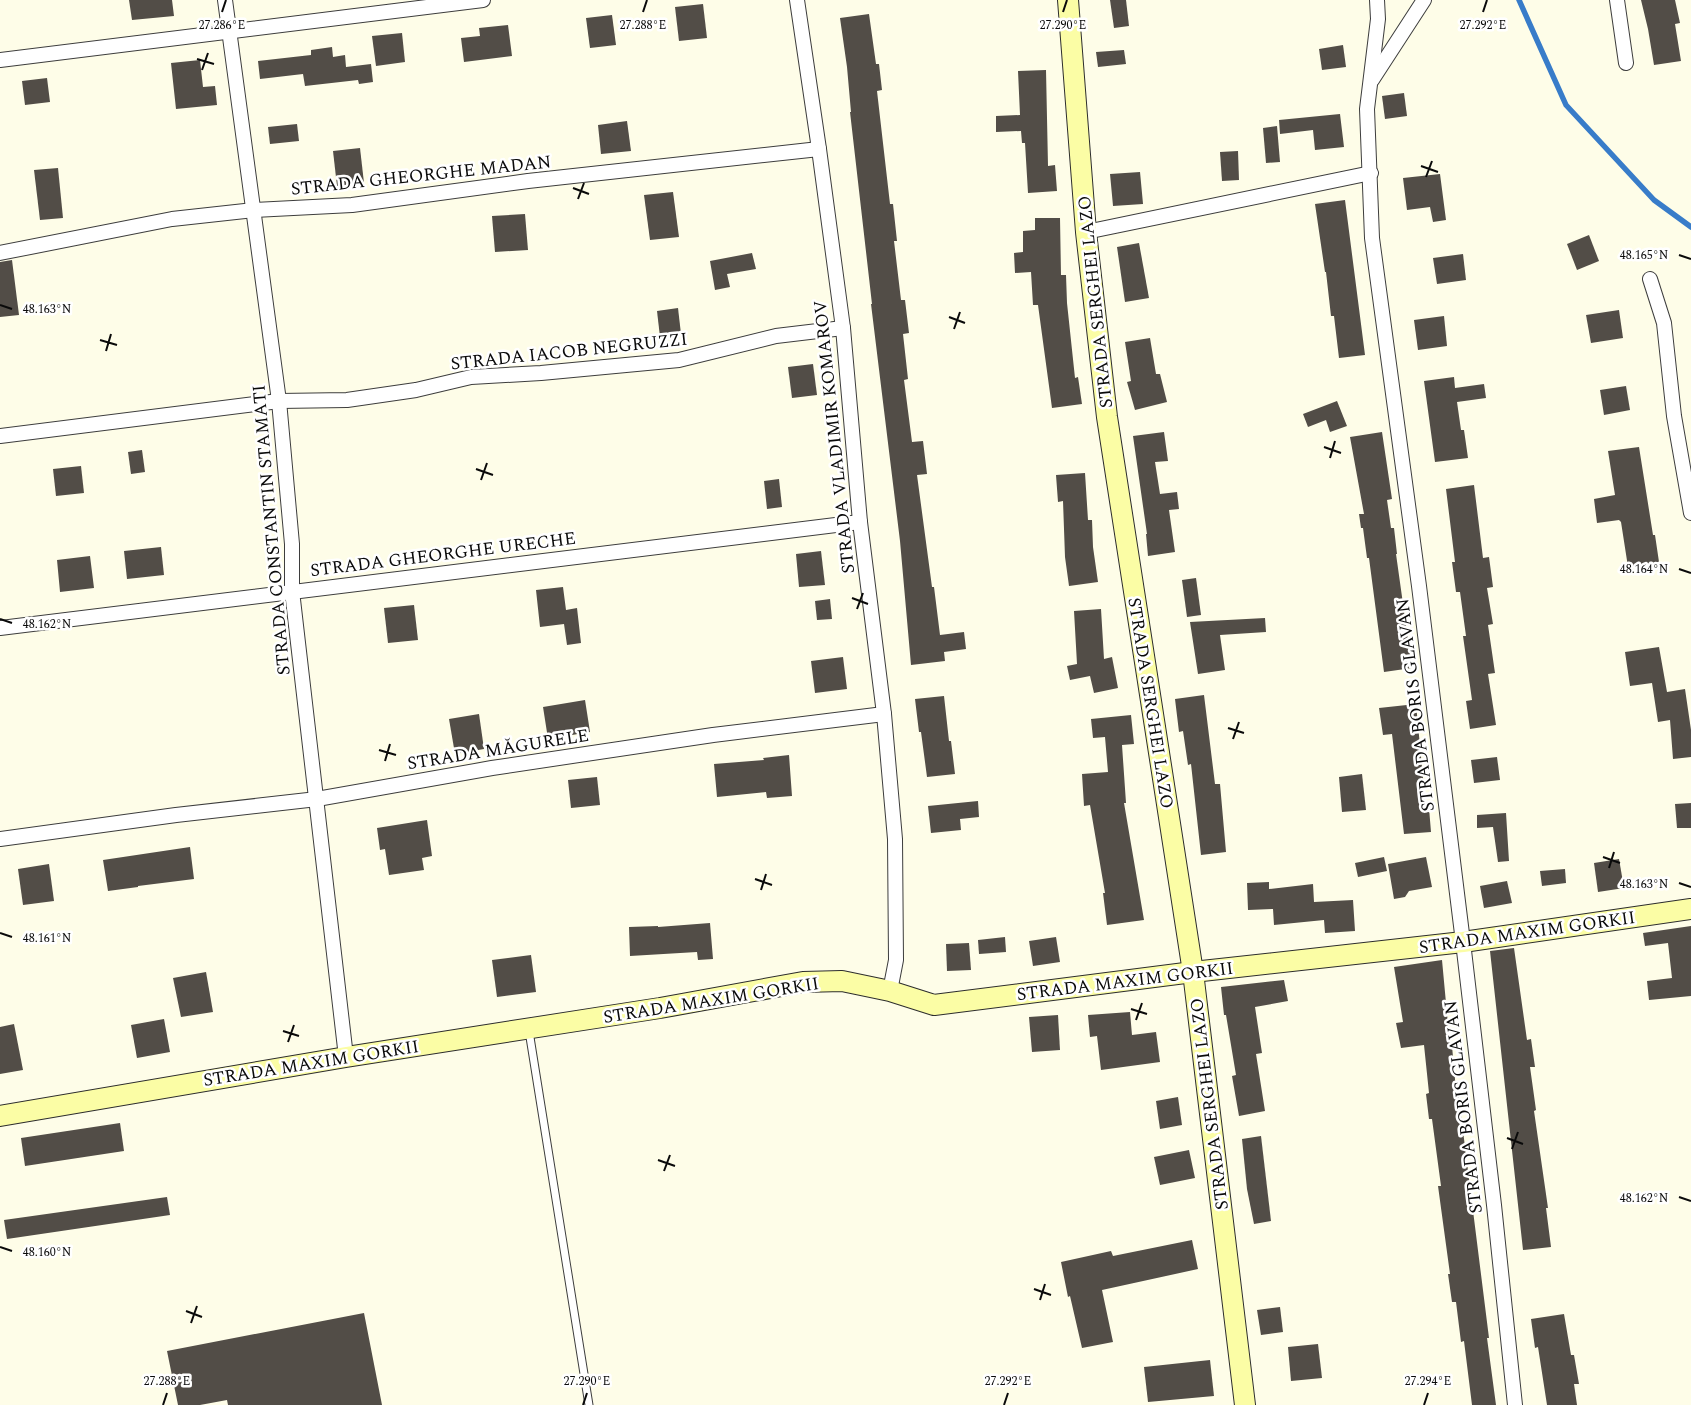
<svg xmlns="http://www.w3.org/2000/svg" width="1691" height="1405" font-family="Spectral,serif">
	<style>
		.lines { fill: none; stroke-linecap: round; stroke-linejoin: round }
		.stream { stroke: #387cc9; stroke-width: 5.5 }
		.building { fill: #524d47 }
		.lane-casing { stroke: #3d3d3d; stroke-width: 9 }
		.street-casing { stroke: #3d3d3d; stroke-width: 16 }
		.secondary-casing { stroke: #2c2c2c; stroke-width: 22 }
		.lane { stroke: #fff; stroke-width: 7 }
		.street { stroke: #fff; stroke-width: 14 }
		.secondary { stroke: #fbfda5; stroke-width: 20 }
		.ticks { fill: none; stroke: #0a0a0a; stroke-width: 2 }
		.labels { text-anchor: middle; stroke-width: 5; stroke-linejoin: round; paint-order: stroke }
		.street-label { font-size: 18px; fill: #0a0a0a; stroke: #fff }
		.ticks-label { font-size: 12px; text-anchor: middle; fill: #0a0a0a; stroke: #fff; stroke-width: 5; stroke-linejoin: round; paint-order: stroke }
	</style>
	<rect width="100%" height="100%" fill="#fefde8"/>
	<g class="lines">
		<!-- stream -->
		<polyline class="stream" points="1519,0 1566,105 1654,200 1691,227"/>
	</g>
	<!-- building -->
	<g class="building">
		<polygon points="129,0 172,0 174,16 132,20"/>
		<polygon points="1110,0 1126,0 1129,26 1114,28"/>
		<polygon points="1641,0 1675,0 1680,23 1675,24 1681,61 1654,65 1648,29"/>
		<polygon points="703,4 707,38 679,41 675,7"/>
		<polygon points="869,14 876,64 879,64 882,90 877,91 890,204 893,204 897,241 894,241 901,300 905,300 909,333 903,334 908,379 904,380 912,442 923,441 927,474 917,475 932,587 934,587 940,635 964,632 966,649 944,652 945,661 911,665 900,541 871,304 872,304 850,112 851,112 847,67 840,18"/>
		<polygon points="612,15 616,45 590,48 586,18"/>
		<polygon points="508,25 512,56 464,62 461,38 480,36 479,28"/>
		<polygon points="402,33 405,62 376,66 372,36"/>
		<polygon points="1343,45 1346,67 1322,70 1319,49"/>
		<polygon points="332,47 333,57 345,55 346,67 371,64 373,82 359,84 358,80 305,86 303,74 260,79 258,61 311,55 311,50"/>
		<polygon points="1124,50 1126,64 1098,67 1096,52"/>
		<polygon points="200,60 203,87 215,86 217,105 176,109 171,63"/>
		<polygon points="1046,70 1048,166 1055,165 1057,191 1028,193 1025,143 1022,143 1021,131 996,132 996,116 1020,115 1018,71"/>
		<polygon points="47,78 50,102 25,105 22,81"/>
		<polygon points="1404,93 1407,116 1385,119 1382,96"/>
		<polygon points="1340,114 1344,147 1315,150 1313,130 1280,134 1279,120"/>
		<polygon points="627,121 631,151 601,154 598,125"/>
		<polygon points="297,124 299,141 270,144 268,127"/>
		<polygon points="1277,126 1280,162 1266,163 1263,128"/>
		<polygon points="360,148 364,183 337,186 333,151"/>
		<polygon points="1238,151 1239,180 1222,181 1220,152"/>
		<polygon points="58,168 63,218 40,220 34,170"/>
		<polygon points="1140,172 1143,204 1113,206 1110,174"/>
		<polygon points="1440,174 1446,220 1433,222 1430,207 1407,210 1403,178"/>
		<polygon points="673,192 679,237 650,240 644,195"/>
		<polygon points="1345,200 1365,355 1339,358 1334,316 1331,316 1326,272 1325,272 1315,204"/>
		<polygon points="525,214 528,250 495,252 492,216"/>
		<polygon points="1035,218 1060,218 1061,275 1066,275 1067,303 1075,378 1078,377 1082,404 1052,408 1038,305 1033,305 1031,272 1015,273 1014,253 1023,252 1023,231 1035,230"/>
		<polygon points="1589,235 1599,261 1577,270 1567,244"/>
		<polygon points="1139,243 1149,298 1125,302 1117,247"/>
		<polygon points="752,253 756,269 727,274 730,287 715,290 710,261"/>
		<polygon points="1463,254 1466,280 1437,284 1433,258"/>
		<polygon points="12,260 19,315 0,317 0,262"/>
		<polygon points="678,308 681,334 660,337 657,311"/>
		<polygon points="1619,310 1623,338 1591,343 1586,315"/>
		<polygon points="1444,316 1447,346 1418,350 1414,320"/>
		<polygon points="1150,338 1156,374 1160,374 1167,402 1135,410 1127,382 1131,381 1125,342"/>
		<polygon points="813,364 817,395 792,398 788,367"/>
		<polygon points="1454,377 1455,388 1484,384 1486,398 1457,402 1461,430 1464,430 1468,458 1435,462 1424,381"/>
		<polygon points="1626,386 1630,410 1604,415 1600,390"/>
		<polygon points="1337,401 1347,426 1330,432 1326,420 1308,427 1303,414"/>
		<polygon points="1164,432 1168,461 1155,462 1160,494 1177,492 1179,509 1169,510 1175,552 1148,556 1146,534 1147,534 1133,436"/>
		<polygon points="1382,432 1392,499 1387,500 1391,528 1394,528 1397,554 1396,554 1412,668 1384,672 1369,558 1367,558 1363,528 1361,528 1359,514 1364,514 1350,437"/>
		<polygon points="1639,447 1653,535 1655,535 1659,562 1628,567 1621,522 1619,520 1597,523 1594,499 1615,495 1608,451"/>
		<polygon points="142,450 145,472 131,474 128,452"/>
		<polygon points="81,466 84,493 56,496 53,469"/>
		<polygon points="1085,473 1088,520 1092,520 1093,547 1098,582 1069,586 1065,557 1063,501 1058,502 1056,475"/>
		<polygon points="779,479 782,507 767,509 764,481"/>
		<polygon points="1474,485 1483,558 1489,557 1493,587 1487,588 1493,624 1488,625 1495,673 1488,674 1496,725 1470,729 1466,701 1472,700 1463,636 1466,636 1460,592 1456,592 1452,562 1455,562 1446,489"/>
		<polygon points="161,547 164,575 127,579 124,551"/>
		<polygon points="821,551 825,585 799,587 796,554"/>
		<polygon points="90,556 94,588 60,592 57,560"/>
		<polygon points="1196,578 1201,615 1187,617 1182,580"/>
		<polygon points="563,587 566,610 577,608 581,643 567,645 564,624 540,627 536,590"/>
		<polygon points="830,599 832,619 817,620 815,601"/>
		<polygon points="414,605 418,640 388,643 384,608"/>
		<polygon points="1101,609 1104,659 1112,657 1118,688 1094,693 1090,676 1070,680 1067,666 1077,664 1074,611"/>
		<polygon points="1265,618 1266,632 1220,635 1225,670 1198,674 1190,622"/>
		<polygon points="1659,647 1667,692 1685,689 1691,730 1691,757 1673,759 1670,720 1658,722 1652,683 1630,686 1625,652"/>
		<polygon points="843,657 847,689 815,693 811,661"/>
		<polygon points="1204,695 1215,784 1220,784 1226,852 1201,855 1191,764 1188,765 1183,731 1179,732 1175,699"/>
		<polygon points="944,696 949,741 951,741 955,774 927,777 921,732 919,732 915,699"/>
		<polygon points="585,700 590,732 548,739 543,707"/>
		<polygon points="1416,704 1426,809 1429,808 1431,832 1404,834 1392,734 1383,735 1379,708"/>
		<polygon points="479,714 484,749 455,754 449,719"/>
		<polygon points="1131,715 1134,744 1122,745 1126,803 1124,803 1144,920 1107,925 1103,893 1105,893 1090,805 1084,806 1082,774 1108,772 1105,737 1093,738 1091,719"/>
		<polygon points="789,755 792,796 767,798 766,792 717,797 714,764 764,760 763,758"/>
		<polygon points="1497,757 1500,780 1474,783 1471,760"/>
		<polygon points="1362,774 1366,810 1342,812 1339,777"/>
		<polygon points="597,777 600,805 571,808 568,780"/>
		<polygon points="978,801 979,817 960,819 961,830 931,833 928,806"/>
		<polygon points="1691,803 1691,828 1677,828 1675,804"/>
		<polygon points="1506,813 1509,861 1498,862 1493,827 1477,828 1477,815"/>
		<polygon points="427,820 432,856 422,858 424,870 389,875 385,849 380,850 377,828"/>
		<polygon points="190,847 194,879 138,886 138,887 108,891 103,860"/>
		<polygon points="1384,857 1387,871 1358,877 1355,863"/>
		<polygon points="1426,857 1432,887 1409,891 1405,897 1394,899 1388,864"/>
		<polygon points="1619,859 1624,888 1598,892 1594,863"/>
		<polygon points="49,864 54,901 23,905 18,869"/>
		<polygon points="1565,869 1566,883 1542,886 1540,871"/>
		<polygon points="1507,881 1512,903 1484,908 1480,886"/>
		<polygon points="1269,882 1269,889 1313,884 1314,902 1353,900 1355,931 1325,933 1324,920 1274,925 1273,909 1248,910 1247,883"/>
		<polygon points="710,923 713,959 698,960 697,952 630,956 629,927 658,926 658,927"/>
		<polygon points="1691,926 1691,996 1649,1000 1647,981 1672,978 1668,943 1645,946 1643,933"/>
		<polygon points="1005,937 1006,952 979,954 978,940"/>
		<polygon points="1056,937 1060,962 1033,966 1029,941"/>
		<polygon points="969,943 971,970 947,971 946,944"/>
		<polygon points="1514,948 1527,1040 1531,1039 1535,1067 1530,1067 1536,1110 1534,1111 1548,1208 1546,1208 1551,1247 1523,1250 1490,951"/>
		<polygon points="531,955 536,992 497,997 492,960"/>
		<polygon points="1442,960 1450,1046 1452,1046 1456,1090 1458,1090 1461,1115 1489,1338 1487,1338 1496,1405 1472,1405 1464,1341 1461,1342 1456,1302 1452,1302 1448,1274 1450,1274 1438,1186 1441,1186 1432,1119 1429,1119 1426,1094 1429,1093 1424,1045 1401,1048 1396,1023 1403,1022 1394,967"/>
		<polygon points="206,972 213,1012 181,1017 173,978"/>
		<polygon points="1284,980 1288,1001 1255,1007 1262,1053 1256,1054 1265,1111 1239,1116 1232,1076 1236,1075 1226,1015 1224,1015 1221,987"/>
		<polygon points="1130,1012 1132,1035 1156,1032 1160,1062 1101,1070 1097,1036 1090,1037 1088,1015"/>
		<polygon points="1058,1015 1060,1050 1032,1052 1029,1017"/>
		<polygon points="164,1019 170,1052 137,1058 131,1025"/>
		<polygon points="14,1024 23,1070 0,1074 0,1027"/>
		<polygon points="1178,1097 1182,1125 1160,1129 1156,1101"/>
		<polygon points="120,1123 124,1151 25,1166 21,1138"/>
		<polygon points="1261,1136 1271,1221 1254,1224 1247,1189 1242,1139"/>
		<polygon points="1189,1150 1195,1178 1160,1185 1154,1157"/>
		<polygon points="167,1197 170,1215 7,1239 4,1220"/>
		<polygon points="1192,1240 1198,1269 1102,1290 1113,1342 1082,1348 1070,1296 1068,1297 1061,1262 1111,1251 1113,1256"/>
		<polygon points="1280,1307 1283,1332 1261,1335 1257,1310"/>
		<polygon points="364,1313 382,1405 228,1405 227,1400 200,1405 178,1405 167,1351"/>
		<polygon points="1564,1314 1571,1355 1574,1355 1579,1384 1574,1384 1577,1405 1547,1405 1538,1347 1535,1348 1531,1319"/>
		<polygon points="1318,1344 1322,1378 1291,1381 1288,1347"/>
		<polygon points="1210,1360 1214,1396 1148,1402 1144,1367"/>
	</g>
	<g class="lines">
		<defs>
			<polyline id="lane" points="529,1031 589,1405"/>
			<g id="street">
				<polyline points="225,0 279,401 292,544 292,591 346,1057"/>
				<polyline points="797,0 819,149 843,328 860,522 884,714 895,839 896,960 890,991"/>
				<polyline points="1377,0 1378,19 1367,109 1372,238 1419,586 1463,942 1494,1205 1515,1405"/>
				<polyline points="1617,0 1626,63"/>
				<polyline points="0,60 483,0"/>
				<polyline points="1372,80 1424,0"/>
				<polyline points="1086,232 1371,173"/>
				<polyline points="0,253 172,219 254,210 352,205 528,181 819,149"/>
				<polyline points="1650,279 1664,323 1674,416 1691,513"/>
				<polyline points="0,436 279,401 347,400 416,390 471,377 541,373 679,360 776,336 843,328"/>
				<polyline points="0,628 860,522"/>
				<polyline points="0,839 176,815 317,799 492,768 713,735 884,714"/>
			</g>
			<g id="secondary">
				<polyline points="1068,0 1086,232 1107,417 1193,972 1245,1405"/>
				<polyline points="0,1116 346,1057 660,1008 803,982 842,981 890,991 934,1005 1193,972 1463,942 1691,909"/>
			</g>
		</defs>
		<!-- lane casing -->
		<use href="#lane" class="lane-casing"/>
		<!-- street casing -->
		<use href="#street" class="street-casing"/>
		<!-- secondary casing -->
		<use href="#secondary" class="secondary-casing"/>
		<!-- lane -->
		<use href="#lane" class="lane"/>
		<!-- street -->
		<use href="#street" class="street"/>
		<!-- secondary -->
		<use href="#secondary" class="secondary"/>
	</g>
	<!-- ticks -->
	<path class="ticks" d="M222,12L226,0M643,12L647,0M1063,12L1067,0M1483,12L1487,0M197,59L214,64M202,70L208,53M1421,166L1438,172M1426,177L1432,161M573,188L589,194M578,199L584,183M1679,255L1691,259M0,305L12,309M949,317L965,323M954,329L960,312M100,340L117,345M106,351L111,334M1324,447L1341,453M1330,458L1335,441M476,469L493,475M481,480L487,463M1679,569L1691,573M852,598L868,604M857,609L863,593M0,619L12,623M1228,728L1244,733M1233,739L1239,722M379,750L396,755M385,761L390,744M1603,857L1620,863M1609,868L1614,852M755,879L772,885M1679,883L1691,887M761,890L766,874M0,933L12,937M1131,1009L1147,1014M1136,1020L1142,1003M283,1031L299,1036M288,1042L294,1025M1507,1138L1523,1144M1512,1149L1518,1132M658,1160L675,1166M664,1171L670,1155M1679,1197L1691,1201M0,1247L12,1251M1034,1289L1051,1295M1040,1300L1045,1284M186,1311L202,1317M191,1323L197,1306M163,1405L167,1393M583,1405L587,1393M1004,1405L1008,1393M1424,1405L1428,1393"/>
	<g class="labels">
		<!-- street labels -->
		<g class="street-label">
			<text transform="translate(421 175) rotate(-6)" y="6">STRADA GHEORGHE MADAN</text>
			<text transform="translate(1095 302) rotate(-96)" y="6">STRADA SERGHEI LAZO</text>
			<text transform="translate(569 351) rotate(-6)" y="6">STRADA IACOB NEGRUZZI</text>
			<text transform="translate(834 437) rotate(-96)" y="6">STRADA VLADIMIR KOMAROV</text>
			<text transform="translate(271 530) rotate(-95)" y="6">STRADA CONSTANTIN STAMATI</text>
			<text transform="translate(443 554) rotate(-7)" y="6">STRADA GHEORGHE URECHE</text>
			<text transform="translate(1151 703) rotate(81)" y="6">STRADA SERGHEI LAZO</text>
			<text transform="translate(1415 705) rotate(-97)" y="6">STRADA BORIS GLAVAN</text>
			<text transform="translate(498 749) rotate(-9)" y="6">STRADA MĂGURELE</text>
			<text transform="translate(1527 932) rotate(-8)" y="6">STRADA MAXIM GORKII</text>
			<text transform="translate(1125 981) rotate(-7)" y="6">STRADA MAXIM GORKII</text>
			<text transform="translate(711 1000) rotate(-9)" y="6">STRADA MAXIM GORKII</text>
			<text transform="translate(311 1063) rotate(-9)" y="6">STRADA MAXIM GORKII</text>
			<text transform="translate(1209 1104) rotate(-97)" y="6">STRADA SERGHEI LAZO</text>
			<text transform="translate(1463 1107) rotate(-97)" y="6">STRADA BORIS GLAVAN</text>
		</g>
	</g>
	<g class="ticks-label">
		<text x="222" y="29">27.286°E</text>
		<text x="643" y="29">27.288°E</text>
		<text x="1063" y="29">27.290°E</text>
		<text x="1483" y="29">27.292°E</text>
		<text x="1644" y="259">48.165°N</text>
		<text x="47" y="313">48.163°N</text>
		<text x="1644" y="573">48.164°N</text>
		<text x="47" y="628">48.162°N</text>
		<text x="1644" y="888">48.163°N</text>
		<text x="47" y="942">48.161°N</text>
		<text x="1644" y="1202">48.162°N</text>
		<text x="47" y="1256">48.160°N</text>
		<text x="167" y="1385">27.288°E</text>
		<text x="587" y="1385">27.290°E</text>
		<text x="1008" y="1385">27.292°E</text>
		<text x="1428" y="1385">27.294°E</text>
	</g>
</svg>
